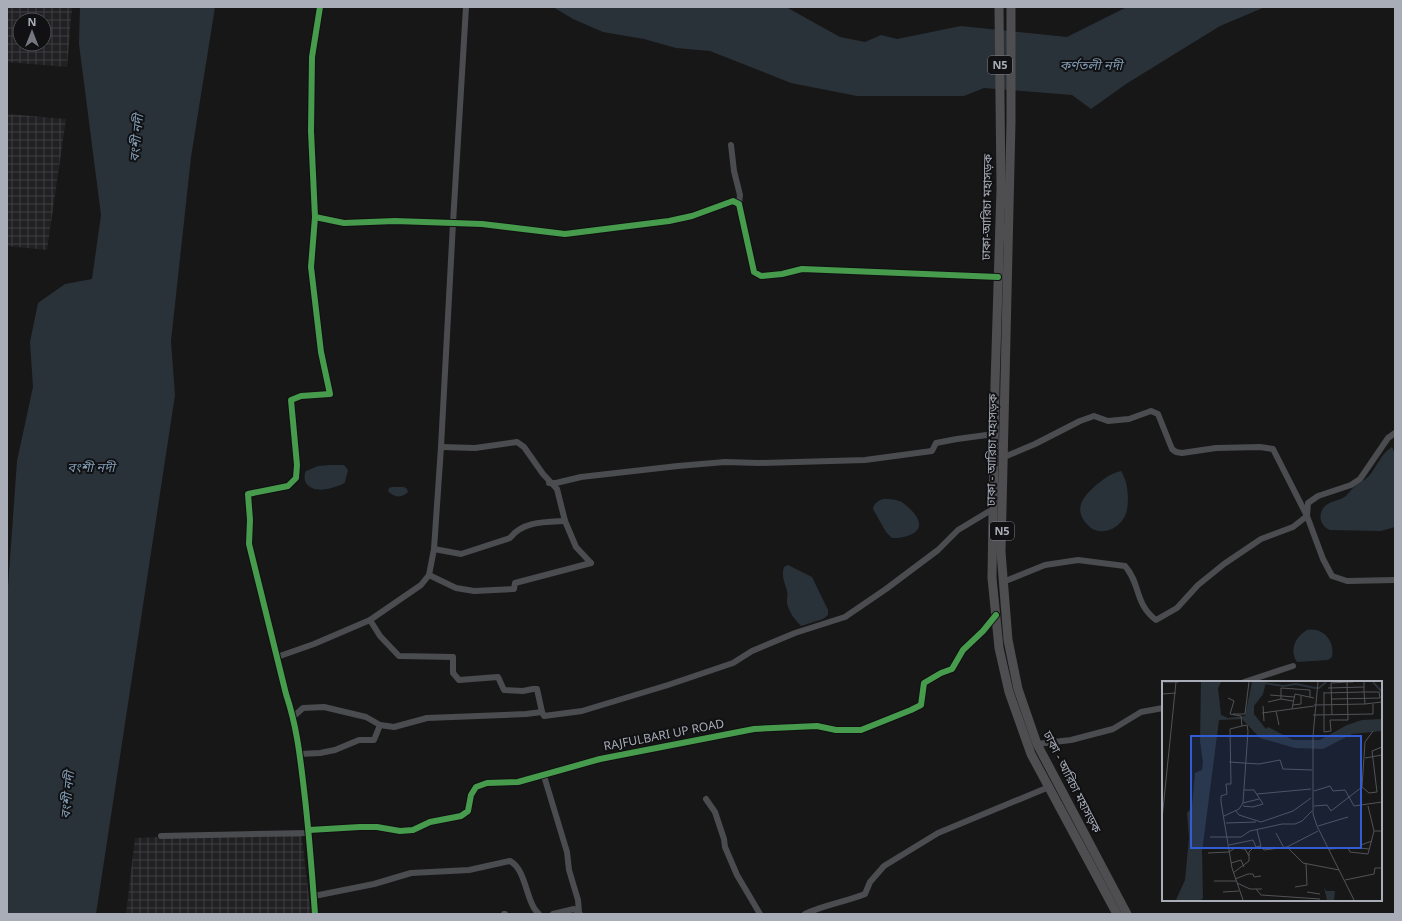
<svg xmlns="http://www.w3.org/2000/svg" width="1402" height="921" font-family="'Noto Sans','Noto Sans Bengali',sans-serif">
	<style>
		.industrial { fill: url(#industrial-grid); fill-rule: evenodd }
		.water { fill: #2a3239 }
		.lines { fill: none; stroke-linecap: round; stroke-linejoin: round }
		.minor { stroke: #4b4c50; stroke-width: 6 }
		.highway { stroke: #4e4e51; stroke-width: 9 }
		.cycleway-casing { stroke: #111113; stroke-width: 8 }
		.cycleway { stroke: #469c4c; stroke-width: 6 }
		.labels { text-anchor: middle; stroke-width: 4; stroke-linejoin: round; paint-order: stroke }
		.shield { fill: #111113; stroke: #7b7e86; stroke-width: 1 }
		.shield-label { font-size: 11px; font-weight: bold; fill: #a8adb8 }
		.street-label { font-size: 12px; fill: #a8adb8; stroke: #111113 }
		.water-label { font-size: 13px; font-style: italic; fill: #7f9bb3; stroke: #111113 }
		.inset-river { fill: none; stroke: #2a3239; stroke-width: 2 }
		.inset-road { fill: none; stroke: #515357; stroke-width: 1 }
		.view { fill: #325cd3; fill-opacity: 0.15; stroke: #325cd3; stroke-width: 2 }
		.inset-edge { fill: none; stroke: #a8adb8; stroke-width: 2 }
	</style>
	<defs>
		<pattern id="industrial-grid" width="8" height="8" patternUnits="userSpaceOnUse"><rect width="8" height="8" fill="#212123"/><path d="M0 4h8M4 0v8" fill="none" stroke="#3e3f41"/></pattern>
	</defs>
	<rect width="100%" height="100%" fill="#171717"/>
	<!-- industrial -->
	<g class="industrial">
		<path d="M7,7H72L67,67L7,62ZM20,20H44V44H20Z"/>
		<polygon points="7,114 66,119 47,250 7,246"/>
		<polygon points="301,831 311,914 126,914 135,838"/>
	</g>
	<!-- water -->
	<g class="water">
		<polygon points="80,7 215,7 191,157 171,341 175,395 96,914 7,914 7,588 8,587 17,461 33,387 30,342 38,303 65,284 92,279 101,215 79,44"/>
		<polygon points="553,7 786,7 840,37 865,42 881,35 897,39 961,26 1067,37 1127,7 1265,7 1220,26 1126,84 1091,109 1072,95 984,88 964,96 857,96 791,83 710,51 676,48 644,39 603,32 573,19"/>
		<path d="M1392,447L1395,454V527L1381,531L1330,530C1323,527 1319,521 1321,513C1325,500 1338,502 1346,496C1348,494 1350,491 1352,489C1357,484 1364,481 1369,476C1378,465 1380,455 1392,447Z"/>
		<path d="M330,465H344L348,470L345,482L343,484C332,488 315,495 306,483C304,479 304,475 306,471L318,466Z"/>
		<path d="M1121,471C1128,482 1129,497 1127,510C1124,524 1109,535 1095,530C1091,529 1088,525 1085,522C1075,509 1082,498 1093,488C1102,480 1109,474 1121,471Z"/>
		<path d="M392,487H404L407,489L408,492C402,498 394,498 388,491L389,488Z"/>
		<path d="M883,499C888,499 894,499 899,501C903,502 908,507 911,510C930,529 912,538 892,538L886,532L873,509C874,503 878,501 883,499Z"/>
		<path d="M788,565L812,577L828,610V615L823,619L801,626C795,620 787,610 787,601C787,597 788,595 787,591C785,583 781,576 784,567Z"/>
		<path d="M1307,630C1323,627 1335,641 1332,657L1328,660L1297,662C1289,651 1295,637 1307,630Z"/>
	</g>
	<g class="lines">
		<!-- minor -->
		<g class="minor">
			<polyline points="731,145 734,171 740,195 739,204"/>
			<polyline points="315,217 344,223 395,221 482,224 565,234 669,221 692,216 733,201 739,204 754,272 761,276 782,274 802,269 998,277"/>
			<polyline points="441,447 475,448 517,442 524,447 543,474 557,489 565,521 576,547 591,563"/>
			<polyline points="1004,457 1035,444 1080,421 1094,416 1108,421 1129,419 1151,411 1158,414 1172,449 1176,452 1182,453 1216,448 1260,447 1273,449 1307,516 1323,559 1332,576 1347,581 1395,580"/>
			<polyline points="549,483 556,483 581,477 678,466 725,462 759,463 865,460 932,451 936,443 957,439 994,434"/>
			<path d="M434,549L461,554L510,538C523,521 546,522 565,521"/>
			<polyline points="429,575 456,588 474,591 514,589 515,583 591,563"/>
			<path d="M1003,582L1045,565L1078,560L1125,566C1141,584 1134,603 1156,620L1177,608L1198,585L1224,564L1261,539L1293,527L1307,516L1308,503L1318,496L1351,485L1360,479L1388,438L1395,433"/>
			<polyline points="370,620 380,636 399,656 453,657 453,673 459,680 498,677 504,690 523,691 533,689 537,689 542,712 544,716 582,711 668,685 733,663 752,651 795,633 845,617 886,589 938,550 958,530 993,509"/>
			<polyline points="277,657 314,644 370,620 421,585 429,575 434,549 441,447 453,223 466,7"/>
			<polyline points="1244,682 1293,666"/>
			<polyline points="293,717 303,708 324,707 366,717 380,725 394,727 427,718 526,714 542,712"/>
			<polyline points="1037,744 1071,740 1113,729 1141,712 1163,708"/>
			<polyline points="300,754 320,753 335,750 359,740 374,740 380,725"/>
			<polyline points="544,776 567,852 569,870 578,900 579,912"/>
			<polyline points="706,799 715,812 724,839 725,847 737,875 760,914"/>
			<polyline points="309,830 360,827 377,827 400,831 413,830 430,822 461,816 468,811 471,795 476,787 487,783 518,782 600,759 754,729 817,726 836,730 861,730 911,710 921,705 924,683 941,673 952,669 963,650 983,631 996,615"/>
			<polyline points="161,836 309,833"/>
			<path d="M314,896L374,884L411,873L469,870L510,861C524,868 526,894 533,906C534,909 537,912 539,914"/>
			<path d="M315,914C312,872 309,831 304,790C300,756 297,727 286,694L249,544L250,520L248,494L288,486L296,478L297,465L291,400L301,396L330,394L321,352L311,267L315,217L311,131L312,57L320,7"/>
			<polyline points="504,914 505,914"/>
			<polyline points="553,914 574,909 580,914"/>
			<path d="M805,914C824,905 845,902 865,894L870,882L884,866L938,833L1049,787"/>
		</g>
		<!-- highway -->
		<g class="highway">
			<polyline points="999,7 1001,188 995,384 992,578 999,648 1009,692 1031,754 1117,914"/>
			<polyline points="1011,7 1011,122 1001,552 1008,640 1018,689 1037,744 1127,914"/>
		</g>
		<defs>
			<g id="cycleway">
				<polyline points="315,217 344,223 395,221 482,224 565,234 669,221 692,216 733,201 739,204 754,272 761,276 782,274 802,269 998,277"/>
				<polyline points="309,830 360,827 377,827 400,831 413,830 430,822 461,816 468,811 471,795 476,787 487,783 518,782 600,759 754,729 817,726 836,730 861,730 911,710 921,705 924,683 941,673 952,669 963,650 983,631 996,615"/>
				<path d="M315,914C312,872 309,831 304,790C300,756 297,727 286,694L249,544L250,520L248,494L288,486L296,478L297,465L291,400L301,396L330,394L321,352L311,267L315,217L311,131L312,57L320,7"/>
			</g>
		</defs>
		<!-- cycleway casing -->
		<use href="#cycleway" class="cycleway-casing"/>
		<!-- cycleway -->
		<use href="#cycleway" class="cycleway"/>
	</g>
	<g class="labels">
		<!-- shield labels -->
		<g class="shield">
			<rect x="988" y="56" width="24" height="18" rx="3"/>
			<rect x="990" y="522" width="24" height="18" rx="3"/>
		</g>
		<g class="shield-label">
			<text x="1000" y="69">N5</text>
			<text x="1002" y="535">N5</text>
		</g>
		<!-- street labels -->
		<g class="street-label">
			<text transform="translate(987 207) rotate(-89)" y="4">ঢাকা-আরিচা মহাসড়ক</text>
			<text transform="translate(992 450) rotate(-89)" y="4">ঢাকা - আরিচা মহাসড়ক</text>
			<text transform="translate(664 735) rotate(-11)" y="4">RAJFULBARI UP ROAD</text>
			<text transform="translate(1072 782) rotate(63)" y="4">ঢাকা - আরিচা মহাসড়ক</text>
		</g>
		<!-- water labels -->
		<g class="water-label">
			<text x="1091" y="70">কর্ণতলী নদী</text>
			<text transform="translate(136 138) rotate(-84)" y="5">বংশী নদী</text>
			<text x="91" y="472">বংশী নদী</text>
			<text transform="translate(67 795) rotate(-84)" y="5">বংশী নদী</text>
		</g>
	</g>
	<!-- overview -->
	<g transform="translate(1162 681)">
		<rect width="220" height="220" fill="#171717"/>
		<path d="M39,1H59L56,7L59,34L66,37L83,35L90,1H104L101,13L92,25V33L104,48L106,46L131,59H158L185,44L200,39L220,38V50L190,53L161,68L133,67L98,57L80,38L57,39L40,171L41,217L39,219H14L23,199L27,157L25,132L30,126L33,92L40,89L41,81L38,60ZM162,206L164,210H173L172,219H165Z" fill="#2a3239"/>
		<path class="inset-river" d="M211,1L220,11M102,2L122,5L134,3L153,7H157L164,1"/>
		<path class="inset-road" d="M2,1H17M156,1L151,55V133L155,145L192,219M166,7L202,6M162,11V51L169,50L168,39H186L185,1H191M0,13L14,12M108,14L132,16M66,17L72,20L68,33L79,35L80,45L68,48L69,103H64L65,113L59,115V121L70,187L81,219M119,18V7L148,9V16M170,18L218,17L217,11H202V1M106,21L119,18L131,20M203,23L220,21M131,24L139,23V15M152,24L203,23L202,11L162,12M101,25L102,40M130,28L133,13L152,17M114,30L117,44M100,32L152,25M71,33H83L87,1M151,34L211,33V23M170,34L169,2L186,1M203,77L220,74M67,81L97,83L118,79L121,88L150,89M200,106L207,112L215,111L210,70L220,66M152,110L168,105L171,110L183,109L192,125L220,121M95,113L149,108M81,122L97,118M81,125L91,126L101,123L92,109H82M152,125L165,124L169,130L200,106L203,61L211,50M206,125L212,150H220M74,130L77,134L99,141L131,130L149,117M62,135L77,128L81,122L86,50L85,44L80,45M0,138L14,1M64,142L94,141M156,145L186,136M95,149L99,165M114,152L122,167M48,156H66M66,156H79L88,150L120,143H133L140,140L150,130M67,164L91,159L94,166M125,166L156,150M167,168L186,167L188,171L206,173L212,150M207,168L198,167L199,164L210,160M46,172L67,171L73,167L83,168M87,175L83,168L91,167M69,182L79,179L82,186M71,192L87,180V171L91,167L98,165L102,169L125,166L141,182L177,189M73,198L86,193H91L92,196L99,195M183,199L212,193L213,187H220M52,200H74M75,202L88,208H100M133,206L145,204L144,183M94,208L99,214L158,218M61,211L77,210M145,211L158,213"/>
		<path class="view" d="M29,55H199V167H29Z"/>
		<rect width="220" height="220" class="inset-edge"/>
	</g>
	<!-- border -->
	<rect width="1402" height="921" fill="none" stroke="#a8adb8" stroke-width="16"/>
	<!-- north arrow -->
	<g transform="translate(32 32)"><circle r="19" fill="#111113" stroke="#4d4f55"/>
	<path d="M0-3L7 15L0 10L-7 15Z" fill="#757880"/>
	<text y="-6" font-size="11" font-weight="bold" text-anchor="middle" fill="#a8adb8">N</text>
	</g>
</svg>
